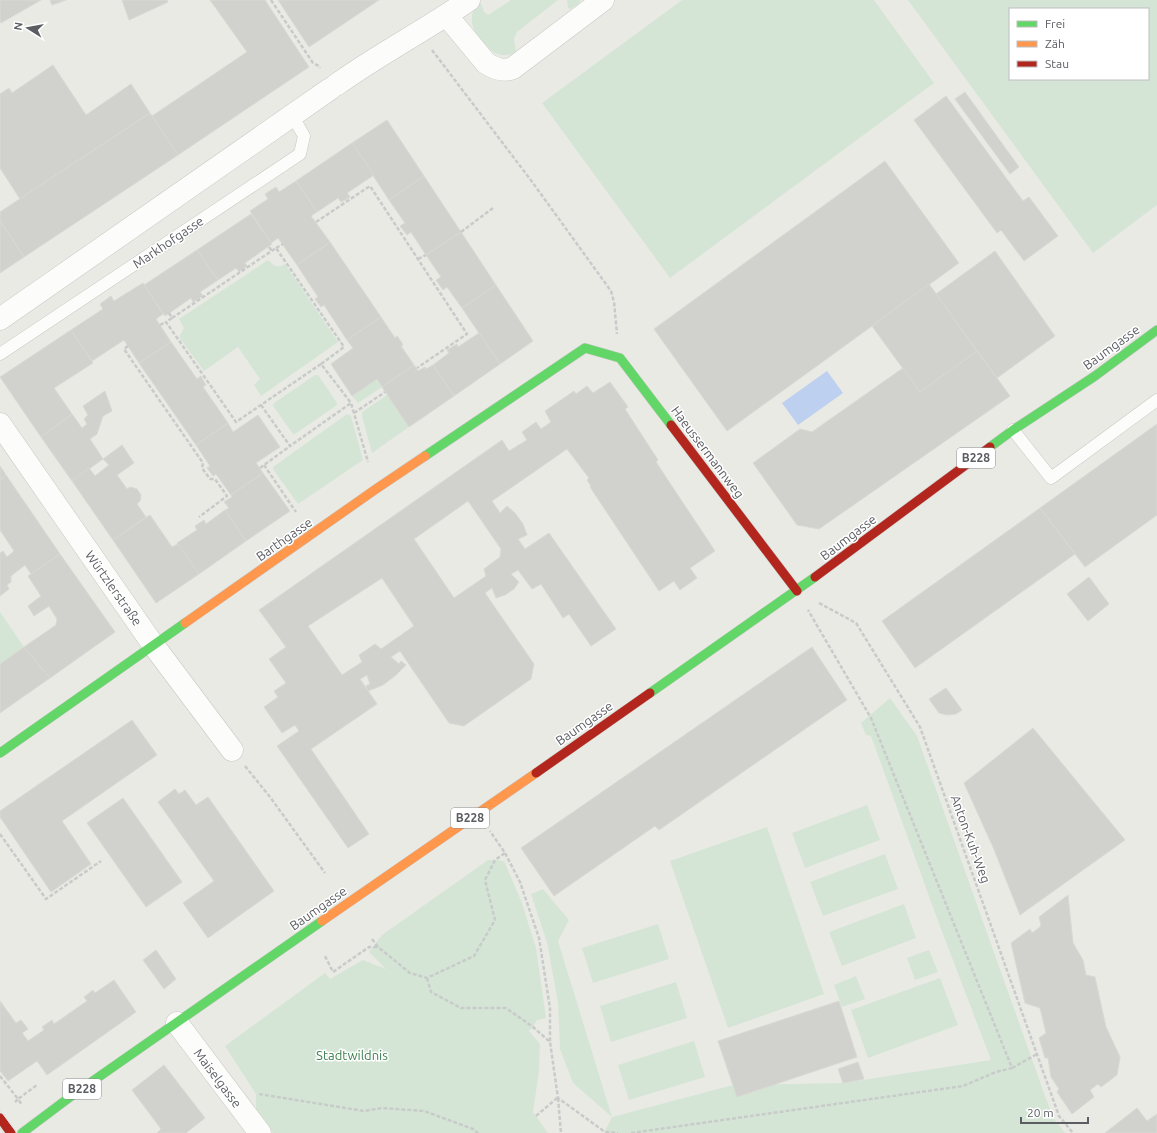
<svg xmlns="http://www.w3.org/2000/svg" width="1157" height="1133" font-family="Ubuntu,sans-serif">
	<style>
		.green { fill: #d4e5d5; fill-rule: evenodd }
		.water { fill: #bdd0f0 }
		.building { fill: #d1d1ce; stroke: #d9d9d4; fill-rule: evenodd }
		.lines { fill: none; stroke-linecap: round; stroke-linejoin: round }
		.lane-casing { stroke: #c7c7c5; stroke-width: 13 }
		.street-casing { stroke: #c7c7c5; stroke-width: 23 }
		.fast-casing { stroke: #c6c7c5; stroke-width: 10 }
		.slow-casing { stroke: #c6c7c5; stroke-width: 10 }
		.jam-casing { stroke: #c6c7c5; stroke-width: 10 }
		.path { stroke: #c8cbca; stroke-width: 2.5; stroke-dasharray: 4 2; stroke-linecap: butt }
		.lane { stroke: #fcfcfb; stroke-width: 12 }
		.street { stroke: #fcfcfb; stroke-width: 22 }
		.fast { stroke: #63d668; stroke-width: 9 }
		.slow { stroke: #ff974d; stroke-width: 9 }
		.jam { stroke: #b3261e; stroke-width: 9 }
		.tram { stroke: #e2e2e2; stroke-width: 1 }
		.labels { text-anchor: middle; stroke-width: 3; stroke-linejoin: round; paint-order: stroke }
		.shield { fill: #fff; stroke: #8c8e91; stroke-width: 1 }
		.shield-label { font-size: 12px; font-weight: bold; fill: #5b5d62 }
		.street-label { font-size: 13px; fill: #5b5d62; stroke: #fff }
		.park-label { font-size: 13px; fill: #3e7f4e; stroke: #fff }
	</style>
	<rect width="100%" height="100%" fill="#eaeae5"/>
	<!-- green -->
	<g class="green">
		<path d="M511,0H558L517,32L514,39L516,52C500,61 489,50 480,38C476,33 472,28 472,21C471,14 474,9 478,4L481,3L484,12L488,15Z"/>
		<polygon points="567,0 581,0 578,4 570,9 568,8"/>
		<polygon points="682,0 874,0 934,83 670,278 542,103"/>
		<path d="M908,0H1157V205L1093,253ZM1010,9H1148V79H1010Z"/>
		<polygon points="268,260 275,266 281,266 285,264 338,342 261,396 254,385 260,379 238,347 204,371 179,337 184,328 179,319"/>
		<polygon points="315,375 318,375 337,403 337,405 295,434 293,434 273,406 274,403"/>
		<polygon points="377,379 382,387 358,403 352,396"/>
		<polygon points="387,395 409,427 372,453 362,416 362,412"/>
		<polygon points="347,414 351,416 363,460 298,504 273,469 273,467"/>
		<polygon points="0,612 24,647 0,664"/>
		<polygon points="890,698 917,736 1044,1093 1054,1119 1065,1133 604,1133 612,1117 573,1083 560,1049 558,1003 547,942 531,894 543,889 569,920 558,941 612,1117 733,1085 843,1083 991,1060 935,913 871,736 866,735 861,723"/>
		<polygon points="867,805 880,840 805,868 792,833"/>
		<polygon points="767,827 824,994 728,1028 670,861"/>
		<polygon points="885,854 898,889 823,916 810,882"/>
		<polygon points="488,860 495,860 504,861 522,903 536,948 546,1018 537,1020 533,1027 529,1031 540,1044 539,1071 533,1112 548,1133 273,1133 256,1110 256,1094 225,1046 325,973 330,979 363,960 386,969 369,952 382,935"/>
		<polygon points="904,904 916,938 842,966 829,932"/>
		<polygon points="658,924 669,959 593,983 582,948"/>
		<polygon points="929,950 938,972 915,980 907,958"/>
		<polygon points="856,976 865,999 842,1007 834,985"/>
		<polygon points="940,978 958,1025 868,1058 851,1010"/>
		<polygon points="676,982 687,1018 611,1042 600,1006"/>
		<polygon points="694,1041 705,1077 629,1100 618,1065"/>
	</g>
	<!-- water -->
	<polygon class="water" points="827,371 843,393 798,425 782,403"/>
	<!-- building -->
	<g class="building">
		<polygon points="0,0 41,0 1,23 0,21"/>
		<polygon points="50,0 66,0 52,5"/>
		<polygon points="122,0 167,0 168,2 129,20"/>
		<polygon points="210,0 265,0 309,67 178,155 152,116 247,52"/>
		<polygon points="278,0 379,0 309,47"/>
		<polygon points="53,65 86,115 131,84 150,113 20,199 0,168 0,94 9,88 12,93"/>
		<polygon points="965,92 1019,167 1010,174 955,99"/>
		<polygon points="946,96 1023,201 1029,197 1058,236 1024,261 1001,230 997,233 914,120"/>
		<polygon points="150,113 178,155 24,257 0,221 0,212"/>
		<polygon points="387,120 424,176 389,200 352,143"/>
		<polygon points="352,143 374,175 347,193 350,197 345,200 341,202 338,198 317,212 296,181"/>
		<polygon points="885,161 959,263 727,431 654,329"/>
		<polygon points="424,176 461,232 426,255 411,232 407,235 400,226 405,223 389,200"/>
		<polygon points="296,181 317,212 311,216 330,242 297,265 278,238 271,243 250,211 268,199 265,194 276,187 279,192"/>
		<polygon points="251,214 272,244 245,263 247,266 239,272 236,268 218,280 197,250"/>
		<polygon points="0,221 24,257 0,273"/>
		<polygon points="461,232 496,285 462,308 447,287 443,290 436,280 441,277 426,255"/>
		<polygon points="330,242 381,317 347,340 324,305 321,307 315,299 318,297 297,265"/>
		<polygon points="197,250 218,280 200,292 203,296 193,302 191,298 165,316 144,285"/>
		<polygon points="995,251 1055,336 997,378 936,294"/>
		<polygon points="143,283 163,314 156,319 171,342 139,363 124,340 92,361 71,330 103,309 100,304 111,296 114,301"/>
		<polygon points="929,284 977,351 920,392 872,326"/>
		<polygon points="496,285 533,341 500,364 462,308"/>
		<polygon points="381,317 395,338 397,336 400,340 403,345 401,346 414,365 382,387 377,379 352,396 331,364 353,348 347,340"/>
		<polygon points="71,330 93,363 54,388 72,414 41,437 0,377"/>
		<polygon points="479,333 500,364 454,396 433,365 449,353 447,350 457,344 458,347"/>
		<polygon points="171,342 197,379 201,376 203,380 206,385 203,387 228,423 196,445 139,363"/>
		<polygon points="977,351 1010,396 819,529 797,525 753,463 800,429 812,432 903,368 920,392"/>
		<polygon points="414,365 418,371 425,367 426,369 433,365 454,396 409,427 382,387"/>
		<path d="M610,382L628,407L625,409L658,460L656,462L715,551L690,568L697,578L680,590L674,581L659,591L590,487L591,486L587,480L589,478L567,449L492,501L500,513L507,506L515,513L523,524L527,535L518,539L525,549L549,533L616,629L591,646L569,614L563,618L541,584L532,589L518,570L511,574L519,582L514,589L505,595L496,598L492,588L485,593L534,664L531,679L464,726L449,723L400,651L391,657L399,664L401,661L406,665L396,675L383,685L368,691L366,686L370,684L367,675L360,679L377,704L311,749L369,834L348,848L277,746L299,731L295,725L282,733L264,707L278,697L274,691L286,683L269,659L286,647L259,610L502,440L509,451L527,440L522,432L536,422L541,429L551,422L545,411L574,391L576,394L587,386L593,393ZM468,501L501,549L500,557L484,569L486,576L454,598L414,539ZM382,578L414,626L381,649L375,644L359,655L362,662L342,675L308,626Z"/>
		<polygon points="105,391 112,411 103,416 97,434 90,439 103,459 72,481 41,437 72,414 82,428 87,424 84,419 88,415 83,406"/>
		<polygon points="258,415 280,447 256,463 263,473 231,495 216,474 213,476 207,468 210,466 196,445 228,423 233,432"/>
		<polygon points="1157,424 1157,515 1085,567 1040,508"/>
		<polygon points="122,445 134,463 117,475 127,489 130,487 137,489 141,495 140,501 137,504 146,517 113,540 72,481 89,468 95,476 109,465 103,459"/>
		<polygon points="0,466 6,475 0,480"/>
		<polygon points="263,473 290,511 246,541 225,510 229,508 224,502 232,497 231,495"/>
		<polygon points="6,475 60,554 31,574 25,565 11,576 11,582 7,585 9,589 0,596 0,553 3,551 7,557 14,551 0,530 0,480"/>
		<polygon points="1040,508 1075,554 915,668 882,621"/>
		<polygon points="225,510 246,541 199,574 177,543 197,530 195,526 204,520 206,524"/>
		<polygon points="150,515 172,547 178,544 199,574 156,603 113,540"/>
		<polygon points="60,554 115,632 50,678 24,647 56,625 57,619 49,606 34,616 28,606 41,596 28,576"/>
		<polygon points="1089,577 1109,604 1088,621 1067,594"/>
		<polygon points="24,647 50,678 0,713 0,664"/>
		<polygon points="812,647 847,700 659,830 655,826 554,896 521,848"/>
		<polygon points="946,688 962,710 956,714 947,715 939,713 929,699"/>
		<polygon points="132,720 157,755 62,821 91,864 51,892 0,817 0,811"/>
		<polygon points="1033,728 1125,840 1020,915 993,847 964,783"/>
		<polygon points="175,789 179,794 185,790 196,805 208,797 274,891 208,938 183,903 214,881 158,802"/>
		<polygon points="123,798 182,882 146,907 87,823"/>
		<polygon points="1068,895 1073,943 1083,960 1086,975 1095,977 1106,1027 1120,1057 1117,1075 1101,1087 1098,1084 1090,1090 1094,1097 1072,1114 1057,1092 1059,1089 1051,1077 1048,1058 1045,1058 1039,1038 1046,1033 1040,1008 1025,1003 1011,943 1030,929 1032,933 1039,928 1041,925 1039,917"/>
		<polygon points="156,950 176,979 164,989 143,960"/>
		<polygon points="114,980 136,1012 47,1075 37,1061 8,1081 0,1071 0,1001 16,1023 21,1020 28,1029 22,1033 28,1041 44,1030 42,1027 52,1020 54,1024 87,1001 84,997 93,990 95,993"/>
		<polygon points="839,1001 857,1057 737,1097 718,1041"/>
		<polygon points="858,1062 864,1079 843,1083 838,1069"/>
		<polygon points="164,1065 205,1118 186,1133 157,1133 161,1129 132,1090"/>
		<polygon points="1137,1108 1147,1121 1157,1114 1157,1133 1105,1133"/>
	</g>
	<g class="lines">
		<defs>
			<g id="lane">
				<polyline points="0,354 300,154 304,136 292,115"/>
				<polyline points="1013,430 1051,478 1157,400"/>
			</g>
			<g id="street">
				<path d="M447,16L486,63C495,69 503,72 513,68L603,0"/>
				<path d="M336,85C379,54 426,30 469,0"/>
				<polyline points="0,319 330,89"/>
				<polyline points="0,424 154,646 232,750"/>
				<polyline points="177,1023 260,1133"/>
			</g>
			<g id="fast">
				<polyline points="990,447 1013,430 1095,376 1157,330"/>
				<polyline points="425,456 585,348 620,358 671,425"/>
				<polyline points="650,693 815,577"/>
				<polyline points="0,753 185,623"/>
				<polyline points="22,1133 70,1097 322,921"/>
			</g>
			<g id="slow">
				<polyline points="185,623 376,489 425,456"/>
				<polyline points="322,921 536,773"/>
			</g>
			<g id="jam">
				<polyline points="671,425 797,591"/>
				<polyline points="815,577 990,447"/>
				<polyline points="536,773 650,693"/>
				<polyline points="0,1118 11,1133"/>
			</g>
		</defs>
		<!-- lane casing -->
		<use href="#lane" class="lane-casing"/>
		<!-- street casing -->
		<use href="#street" class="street-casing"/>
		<!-- fast casing -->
		<use href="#fast" class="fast-casing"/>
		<!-- slow casing -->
		<use href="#slow" class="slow-casing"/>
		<!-- jam casing -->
		<use href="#jam" class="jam-casing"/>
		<!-- path -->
		<g class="path">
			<polyline points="271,0 313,63 319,66 320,68"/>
			<polyline points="432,50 530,179 611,291 614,302 617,334"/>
			<polyline points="316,222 370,186 467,334 417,368"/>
			<polyline points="461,232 493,208"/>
			<polyline points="269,247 272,251"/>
			<polyline points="276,248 283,244"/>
			<polyline points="418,259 426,255"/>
			<polyline points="169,313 172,318 166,322 236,422 321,364 351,403 368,462"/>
			<polyline points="172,318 276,248 344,347 321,364"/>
			<polyline points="160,325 166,322"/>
			<polyline points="128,346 124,349 203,463 202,468 210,479 215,479 227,496 199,517"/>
			<polyline points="261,405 290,446 351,403"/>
			<polyline points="354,413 385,392"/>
			<polyline points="264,465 296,512"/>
			<polyline points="260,468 290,446"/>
			<polyline points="819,603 856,623 920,727 1059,1116 1073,1133"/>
			<polyline points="245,766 270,797 325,873"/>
			<polyline points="0,834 46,899 101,861"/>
			<polyline points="505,853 520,882 539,938 550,1008 550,1042"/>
			<polyline points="372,939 378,947 410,973 427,978 474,956 495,920 485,880 495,860 505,853 490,831"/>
			<polyline points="325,956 333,972 369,947 378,947"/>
			<polyline points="427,978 431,992 461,1008 506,1008 533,1027 550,1042 558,1098 605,1132 618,1133"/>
			<polyline points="1012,1068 1037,1054"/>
			<polyline points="0,1076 18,1099 37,1085"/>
			<polyline points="259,1094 364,1111 382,1108 424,1111 473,1129 478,1133"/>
			<polyline points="558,1098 561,1133"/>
			<polyline points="15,1102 18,1099 22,1105"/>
			<polyline points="536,1116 557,1098"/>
			<polyline points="631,1133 963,1086 996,1072 1012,1068 871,718 808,610"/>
		</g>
		<!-- lane -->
		<use href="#lane" class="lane"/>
		<!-- street -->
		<use href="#street" class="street"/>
		<!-- fast -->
		<use href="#fast" class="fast"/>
		<!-- slow -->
		<use href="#slow" class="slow"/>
		<!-- jam -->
		<use href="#jam" class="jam"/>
		<!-- tram -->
		<g class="tram">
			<polyline points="0,1110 17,1133"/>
			<polyline points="0,1128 4,1133"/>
		</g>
	</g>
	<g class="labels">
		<!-- shield labels -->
		<g class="shield">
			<rect x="957" y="448" width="38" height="20" rx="3"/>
			<rect x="451" y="808" width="38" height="20" rx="3"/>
			<rect x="63" y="1079" width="38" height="20" rx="3"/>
		</g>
		<g class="shield-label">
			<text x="976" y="462">B228</text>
			<text x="470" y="822">B228</text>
			<text x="82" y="1093">B228</text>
		</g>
		<!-- street labels -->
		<g class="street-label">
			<text transform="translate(168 242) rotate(-34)" y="5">Markhofgasse</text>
			<text transform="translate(1111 347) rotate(-36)" y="5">Baumgasse</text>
			<text transform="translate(708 452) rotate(53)" y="5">Haeussermannweg</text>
			<text transform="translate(848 537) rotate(-37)" y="5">Baumgasse</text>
			<text transform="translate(284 539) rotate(-35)" y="5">Barthgasse</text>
			<text transform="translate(114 588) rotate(55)" y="5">Würtzlerstraße</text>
			<text transform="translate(584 723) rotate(-35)" y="5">Baumgasse</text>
			<text transform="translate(971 839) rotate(70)" y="5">Anton-Kuh-Weg</text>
			<text transform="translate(318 908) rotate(-35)" y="5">Baumgasse</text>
			<text transform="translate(218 1078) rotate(53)" y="5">Maiselgasse</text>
		</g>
		<!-- park labels -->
		<g class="park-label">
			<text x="352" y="1060">Stadtwildnis</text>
		</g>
	</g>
	<!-- legend -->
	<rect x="1009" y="8" width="140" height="72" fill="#ffffff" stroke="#bdbec0"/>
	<rect x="1017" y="21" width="20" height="6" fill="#63d668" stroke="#bdbec0"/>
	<text x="1045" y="28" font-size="12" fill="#5b5d62">Frei</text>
	<rect x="1017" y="41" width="20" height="6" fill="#ff974d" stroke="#bdbec0"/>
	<text x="1045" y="48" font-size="12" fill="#5b5d62">Zäh</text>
	<rect x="1017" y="61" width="20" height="6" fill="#b3261e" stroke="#bdbec0"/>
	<text x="1045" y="68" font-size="12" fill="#5b5d62">Stau</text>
	<!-- north arrow -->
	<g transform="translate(28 28) rotate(281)" stroke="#ffffff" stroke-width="3" paint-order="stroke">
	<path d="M0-3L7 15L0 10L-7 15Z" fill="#5b5d62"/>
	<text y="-6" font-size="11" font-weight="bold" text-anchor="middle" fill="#5b5d62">N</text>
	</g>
	<!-- scale -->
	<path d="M1021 1117v6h67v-6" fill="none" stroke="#5b5d62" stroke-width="2"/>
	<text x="1027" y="1117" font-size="12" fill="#5b5d62" stroke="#ffffff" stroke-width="3" paint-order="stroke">20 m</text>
</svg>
